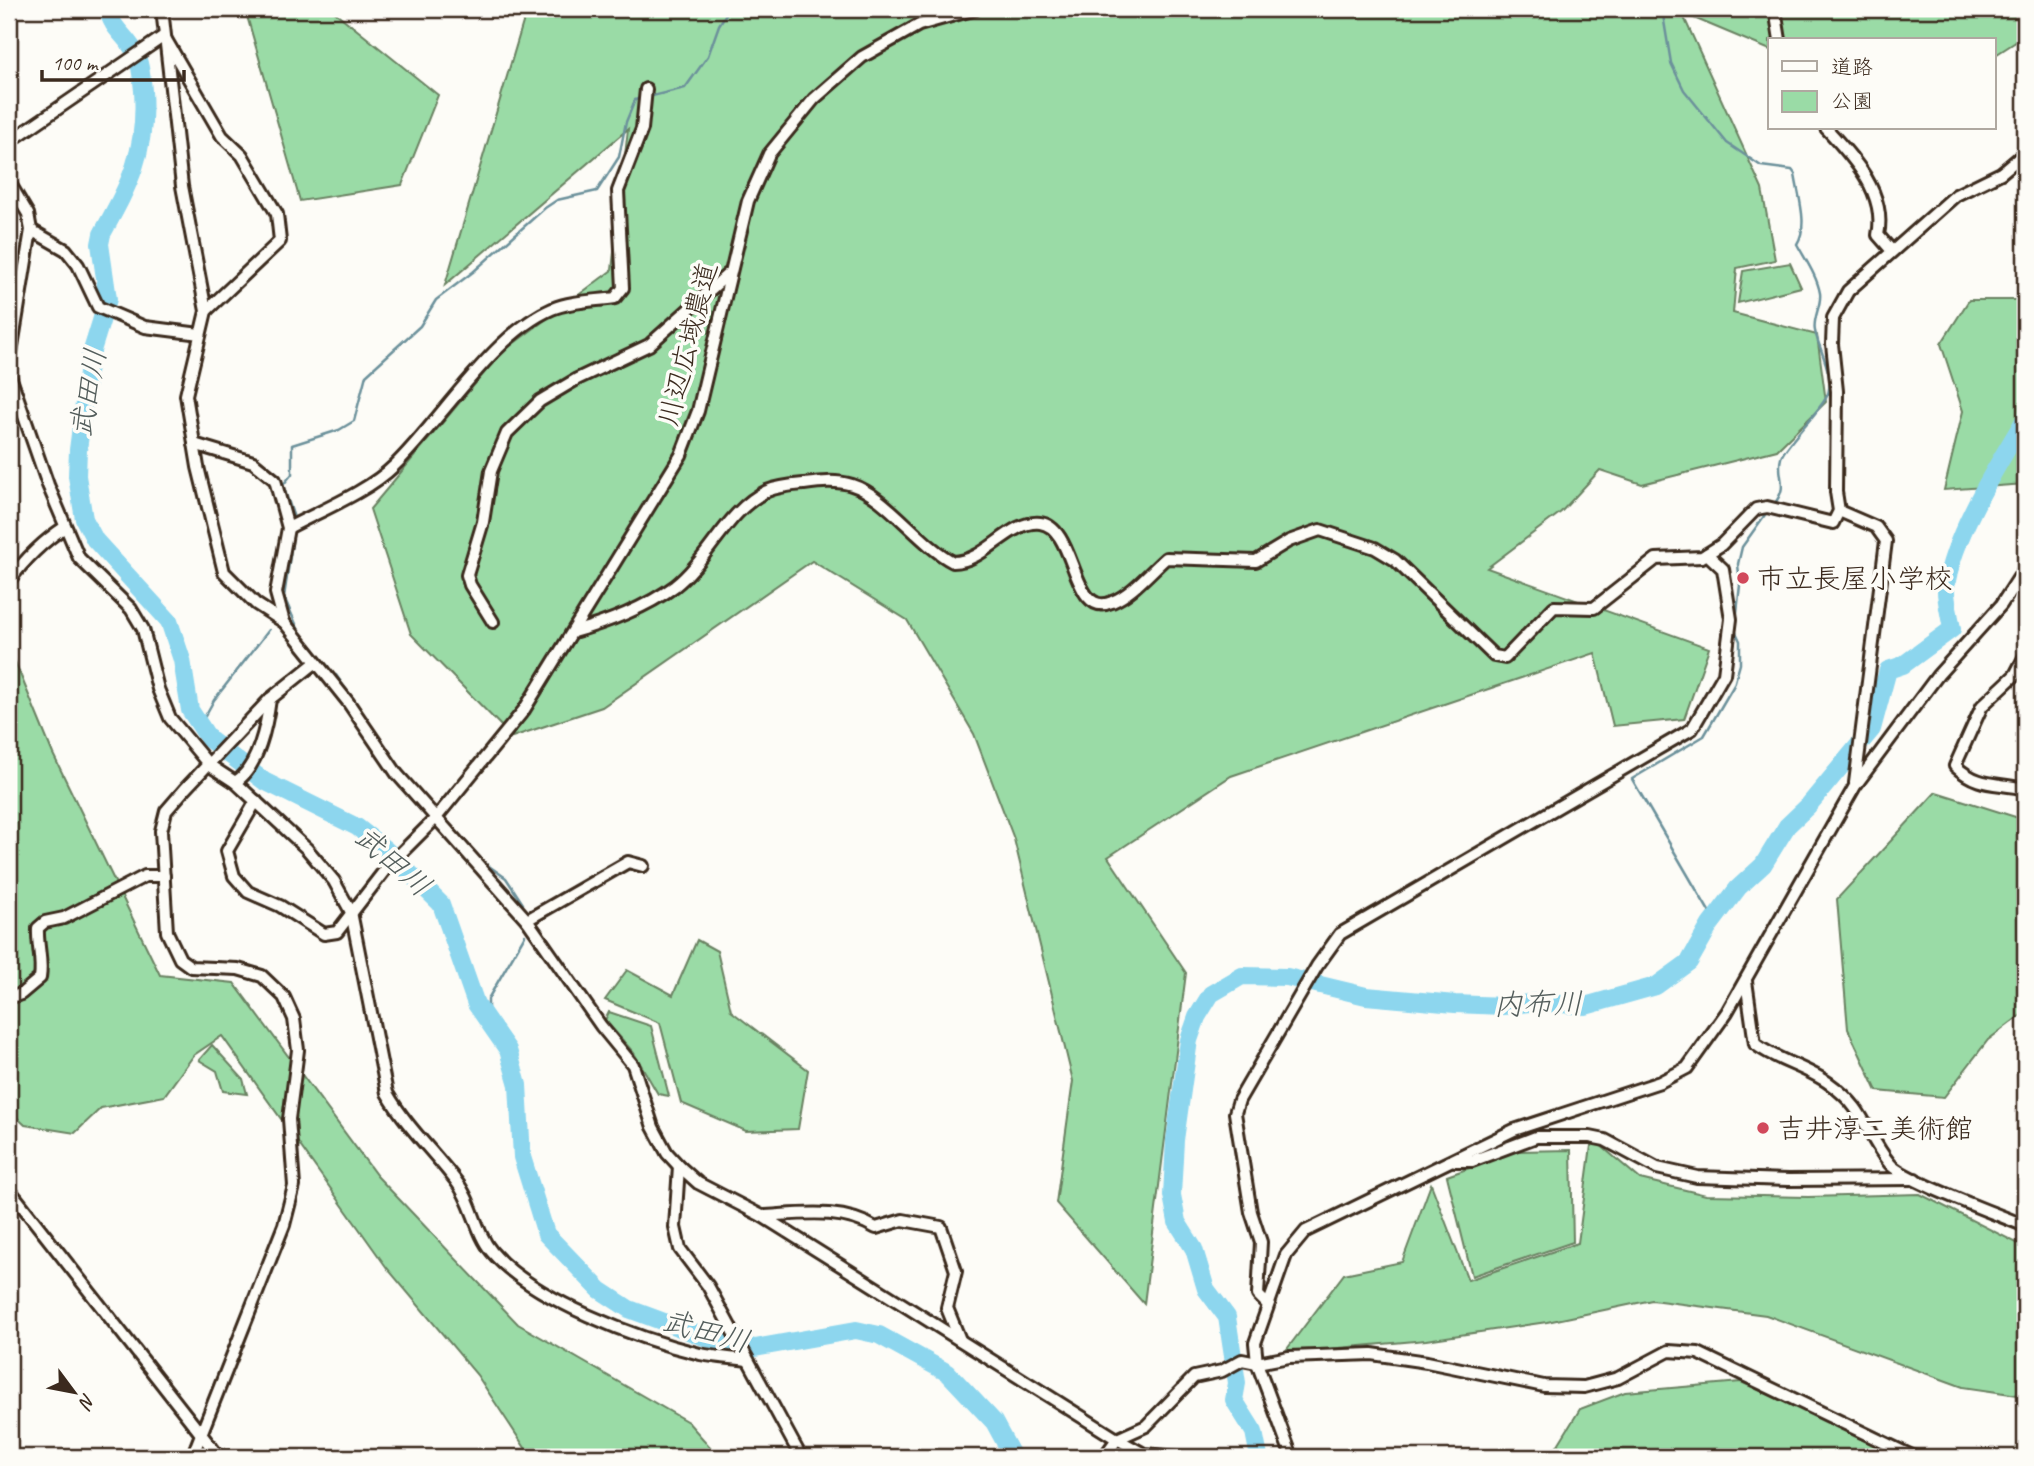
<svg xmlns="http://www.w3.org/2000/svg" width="2034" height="1466" font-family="Caveat,'Klee One',sans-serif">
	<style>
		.green { fill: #9adba6; stroke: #6a8262; stroke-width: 2 }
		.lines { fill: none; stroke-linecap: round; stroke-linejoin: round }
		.stream { stroke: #6c919b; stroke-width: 2.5 }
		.river { stroke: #8dd6ee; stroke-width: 18 }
		.minor-casing { stroke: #3b2a1e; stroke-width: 16 }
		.minor { stroke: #fdfcf7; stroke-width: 10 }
		.poi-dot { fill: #d1495b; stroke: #fdfcf7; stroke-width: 2.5 }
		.labels { text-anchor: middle; stroke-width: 7; stroke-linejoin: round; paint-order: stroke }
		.street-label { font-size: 28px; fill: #3b2a1e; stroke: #fdfcf7 }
		.poi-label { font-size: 28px; fill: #3b2a1e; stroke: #fdfcf7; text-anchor: start }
		.water-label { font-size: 30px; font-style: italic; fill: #545e5c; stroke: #fdfcf7 }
	</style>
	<rect width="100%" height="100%" fill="#fdfcf7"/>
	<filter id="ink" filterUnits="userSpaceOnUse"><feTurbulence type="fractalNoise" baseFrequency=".0143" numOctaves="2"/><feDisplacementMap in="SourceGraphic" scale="14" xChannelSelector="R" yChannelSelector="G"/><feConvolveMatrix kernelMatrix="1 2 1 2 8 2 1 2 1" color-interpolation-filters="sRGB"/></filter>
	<g filter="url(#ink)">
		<!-- green -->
		<g class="green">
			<polygon points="245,9 331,9 438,95 402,185 300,201"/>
			<polygon points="527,9 2025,9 2025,36 1994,56 1994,40 1770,40 1770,50 1682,13 1762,189 1775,260 1737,268 1733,313 1817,335 1826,402 1777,450 1642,484 1600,470 1561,512 1487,568 1709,648 1684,719 1613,726 1595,653 1231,776 1108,857 1186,973 1144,1304 1056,1203 1073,1081 1014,839 974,734 907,620 812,561 602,707 512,737 411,634 370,509 501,353 612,270 628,129 445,285"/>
			<polygon points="1790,263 1801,287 1738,303 1743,271"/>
			<polygon points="1969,300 2025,300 2025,484 1944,490 1963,411 1941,344"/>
			<polygon points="9,647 53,754 160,975 234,983 377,1176 518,1324 688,1422 719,1457 531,1457 477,1375 387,1268 222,1036 194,1055 164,1096 101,1108 75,1133 25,1125 9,1110"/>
			<polygon points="1936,792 2025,820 2025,1012 1988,1040 1944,1097 1877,1091 1848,1029 1837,899"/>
			<polygon points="697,940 717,951 731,1011 808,1070 798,1129 746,1131 681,1103 660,1023 605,1000 627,970 673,995"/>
			<polygon points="609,1012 651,1026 669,1096 658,1094 634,1053 605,1020"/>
			<polygon points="212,1045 243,1079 247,1094 223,1091 217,1071 199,1060"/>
			<polygon points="1592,1138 1640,1179 1706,1195 1808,1197 1920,1194 2025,1247 2025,1396 1963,1387 1766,1315 1652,1300 1547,1322 1426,1340 1284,1353 1344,1274 1402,1262 1431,1184 1468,1280 1578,1243"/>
			<polygon points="1571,1150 1573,1242 1472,1276 1447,1176 1517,1151"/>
			<polygon points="1741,1382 1905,1457 1527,1457 1556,1448 1580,1409 1625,1392"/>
		</g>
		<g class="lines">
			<!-- stream -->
			<g class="stream">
				<path d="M1662,9L1671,63L1684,90L1727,143L1761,166L1792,170L1795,174C1798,196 1809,225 1797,244C1805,259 1817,276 1820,293C1822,305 1812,319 1815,331C1819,350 1837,379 1826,398C1817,414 1783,448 1781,458C1776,476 1790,485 1774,504"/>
				<polyline points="648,97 685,88 708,56 719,25 729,9"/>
				<polyline points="294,518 283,485 292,474 292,445 339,430 354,421 366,375 420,326 436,300 473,272 545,208 557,200 597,191 619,157 626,122 635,100 641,98"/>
				<polyline points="293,536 284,597 300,633"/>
				<polyline points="321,660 328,666"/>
				<polyline points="336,675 368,721"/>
				<polyline points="199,727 214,700 269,630"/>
				<polyline points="397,765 406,776"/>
				<polyline points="486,864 506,878 523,904"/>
				<polyline points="1714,920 1632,779 1704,736 1734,685 1740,664 1740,641 1735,630 1740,585 1738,564 1742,547 1767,512"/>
				<polyline points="488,1021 488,999 525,935"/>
			</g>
			<!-- river -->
			<g class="river">
				<path d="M108,9C111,29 128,37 136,54C141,65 142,79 143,91C147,152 130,183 102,234L100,244L108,299L90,357L78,450L77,476L84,519L95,540L169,621L182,660L190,710L209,739L264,781L357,827L385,849L441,904L476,1004L508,1050L518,1085L522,1157L546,1234L600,1290L629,1309L710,1339L755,1348L856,1330L879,1335L948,1373L994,1422L1013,1457"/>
				<path d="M1259,1457L1254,1432L1234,1400L1237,1383L1227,1317L1206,1289L1194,1249L1177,1222L1172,1195L1175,1140L1189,1040L1197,1017L1211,994L1242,976L1287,977L1366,996L1455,1004L1503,1006L1538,1002L1585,1006L1656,986L1689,962L1710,925L1738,888L1763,865L1787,826L1808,806L1872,729L1888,670L1903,665L1952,629C1950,616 1945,599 1946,586C1954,533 1998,465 2025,419"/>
			</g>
			<defs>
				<g id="minor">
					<polyline points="162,9 182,186 206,311 186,395 198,467 224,572 256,604 284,622 348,702 397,774 527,920 601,1026 633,1065 653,1127 667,1153 679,1166 698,1183 762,1216 1117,1439 1144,1454 1179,1457"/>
					<polyline points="1775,9 1780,40"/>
					<polyline points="165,38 222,136 242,155 277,214 280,241 206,311"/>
					<path d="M1826,128C1852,156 1887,193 1878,235L1892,251"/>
					<polyline points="9,142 164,36"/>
					<polyline points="9,182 28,214 31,230 9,365"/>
					<polyline points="31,230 66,250 78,265 98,307 145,327 200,334"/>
					<path d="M9,373L48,485L79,558L131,609L143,629L158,689L170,718L209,765L235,782L307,849L334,881L351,912L387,1093C406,1126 433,1151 456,1181C473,1202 475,1232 492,1252C533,1300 638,1339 700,1354C715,1357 732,1358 747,1360"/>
					<polyline points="194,444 253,462 275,480 288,528 276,593 284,622"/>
					<polyline points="1839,511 1876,527 1886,541 1855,783"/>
					<path d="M288,528C320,511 369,491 394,466C440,422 493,334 552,309C571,301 595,301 615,298L623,288L618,191L642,129L646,89"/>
					<path d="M9,581C25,559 42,542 65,527"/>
					<polyline points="493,622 470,585 467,575 483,522 491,471 507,433 540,401 577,379 649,345 728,274"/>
					<path d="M573,632C606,623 647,607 675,586C709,559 727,510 767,491C779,486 792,485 804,484C820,482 836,480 852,485C885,495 920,545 953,562C986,562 1009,520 1040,523C1077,527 1071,620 1112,602C1132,594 1150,572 1166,558L1256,561L1289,541L1320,530L1375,548L1395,560L1494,656L1505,658L1554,607L1594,608L1656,559L1702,557L1721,545L1756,509L1767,507L1833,523L1839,511L1836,492L1837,391L1832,344L1833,318L1848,291L1956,195L2001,173L2025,153"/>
					<path d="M2025,656L2015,675L1982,706L1955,766C1979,788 1996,782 2025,789"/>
					<path d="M235,782C258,769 267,723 270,699"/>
					<polyline points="256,801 227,851 234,876 248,892 280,906 324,934 337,932 388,866 435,819 524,710 681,455 698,411 748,201 769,154 814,99 862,57 919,25 976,9"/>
					<polyline points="527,920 628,862 643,866"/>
					<path d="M1746,981L1755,1044C1777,1061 1807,1067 1830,1084C1867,1110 1865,1134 1890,1164C1903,1180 2000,1215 2025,1226"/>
					<path d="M9,998L21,994L40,978C43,961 37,946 38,928L45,922L64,918L145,876H164"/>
					<polyline points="1455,1161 1472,1161 1536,1137 1590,1137 1605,1140 1657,1168 1697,1177 1789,1180 1915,1179"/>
					<polyline points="679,1166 675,1227 680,1249 708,1286 801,1457"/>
					<polyline points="9,1189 219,1457"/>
					<path d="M762,1216C801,1214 841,1207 876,1228L903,1220L941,1227L956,1271L947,1308L960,1340"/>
					<polyline points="1267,1304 1258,1295 1261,1242 1251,1212 1235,1113 1239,1100 1317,966 1340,934 1692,729 1724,674 1731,619 1723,569 1707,554"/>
					<polyline points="192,1457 284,1225 294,1186 289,1119 298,1050 294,1019 284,997 262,976 238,969 191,967 180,959 167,932 161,831 166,811 185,789 270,699 315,663"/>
					<polyline points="1104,1457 1117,1439 1146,1426 1194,1377 1222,1371 1242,1360 1257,1363 1289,1357 1372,1354 1427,1362 1544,1386 1584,1387 1618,1378 1669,1351 1698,1353 1914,1457"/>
					<polyline points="1292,1457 1257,1363 1255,1343 1286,1255 1306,1231 1514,1130 1660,1082 1687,1068 1727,1012 1855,786 1938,675 2001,605 2025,568"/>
				</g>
			</defs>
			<!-- minor casing -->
			<use href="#minor" class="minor-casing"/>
			<!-- minor -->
			<use href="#minor" class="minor"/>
		</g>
	</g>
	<!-- markers -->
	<g class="poi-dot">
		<circle cx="1743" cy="578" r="7"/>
		<circle cx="1763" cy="1128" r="7"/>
	</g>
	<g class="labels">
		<!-- street labels -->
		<g class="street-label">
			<text transform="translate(687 344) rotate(-76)" y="10">川辺広域農道</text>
		</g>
		<!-- poi labels -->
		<g class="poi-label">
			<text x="1757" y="588">市立長屋小学校</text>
			<text x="1777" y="1138">吉井淳二美術館</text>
		</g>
		<!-- water labels -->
		<g class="water-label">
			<text transform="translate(88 393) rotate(-80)" y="10">武田川</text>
			<text transform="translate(393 861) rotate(41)" y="10">武田川</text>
			<text transform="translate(1538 1004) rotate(-1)" y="10">内布川</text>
			<text transform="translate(706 1331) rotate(15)" y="10">武田川</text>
		</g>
	</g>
	<!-- margin -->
	<rect width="2034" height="1466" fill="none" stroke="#fdfcf7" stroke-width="35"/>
	<rect x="18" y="18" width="1999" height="1431" fill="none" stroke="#3b2a1e" stroke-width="2.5" filter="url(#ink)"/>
	<!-- legend -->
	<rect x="1768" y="38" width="228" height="91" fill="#fdfcf7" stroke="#afa8a0" stroke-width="2"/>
	<rect x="1782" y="61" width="35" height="10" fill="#fdfcf7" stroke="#afa8a0" stroke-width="2"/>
	<text x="1831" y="74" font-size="21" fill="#3b2a1e">道路</text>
	<rect x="1782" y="91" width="35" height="21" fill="#9adba6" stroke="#afa8a0" stroke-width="2"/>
	<text x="1831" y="108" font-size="21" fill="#3b2a1e">公園</text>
	<!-- north arrow -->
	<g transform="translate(74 1392) rotate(122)" stroke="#fdfcf7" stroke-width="5" paint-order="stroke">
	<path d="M0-5L12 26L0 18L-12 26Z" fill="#3b2a1e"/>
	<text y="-10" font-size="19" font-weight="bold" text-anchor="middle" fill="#3b2a1e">N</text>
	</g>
	<!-- scale -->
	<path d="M42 70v10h142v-10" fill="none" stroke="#3b2a1e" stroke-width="3.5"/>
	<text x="52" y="70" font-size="21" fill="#3b2a1e" stroke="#fdfcf7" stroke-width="5" paint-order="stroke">100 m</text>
</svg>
